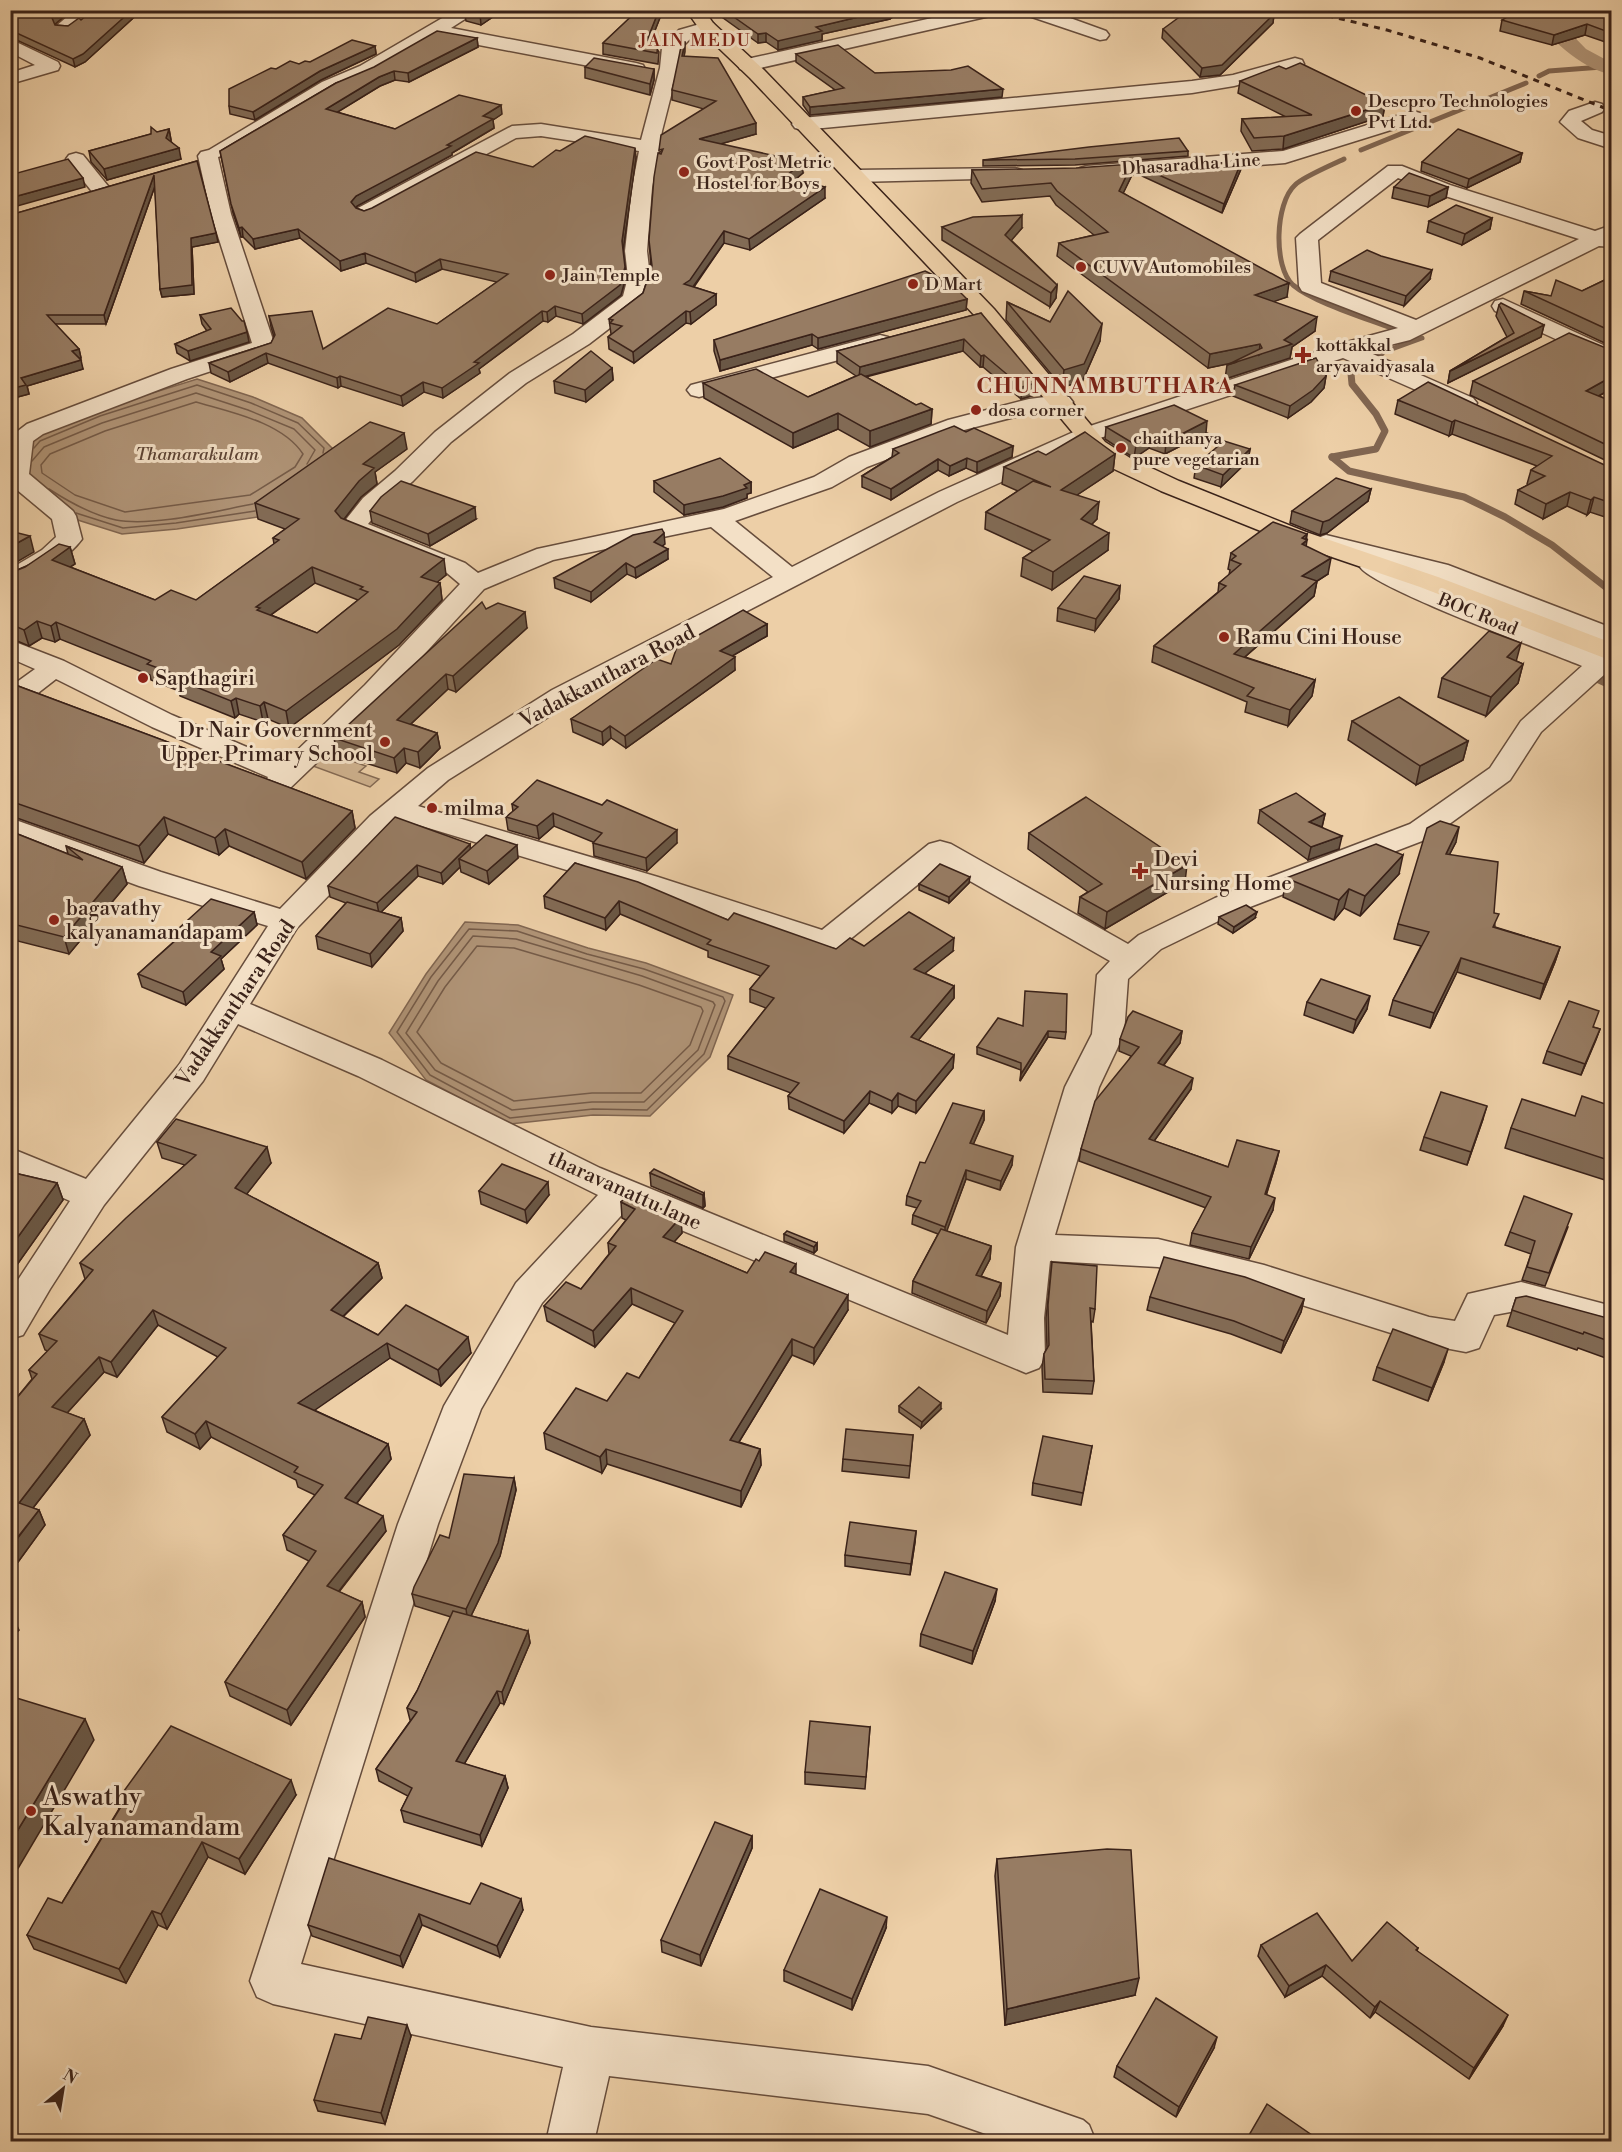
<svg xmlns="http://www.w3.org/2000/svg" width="1622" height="2152" font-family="'Libre Bodoni',serif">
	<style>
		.green { fill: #cfb28f; stroke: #846a54; stroke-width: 1.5 }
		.water { fill: #b09477; stroke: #816651; stroke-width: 1.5 }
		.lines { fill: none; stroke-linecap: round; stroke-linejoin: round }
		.shore { stroke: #755b48; stroke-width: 1.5 }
		.stream-far1 { stroke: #816651; stroke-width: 5 }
		.stream { stroke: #816651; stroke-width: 7 }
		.canal { fill: #b09477; fill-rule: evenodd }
		.minor-casing { stroke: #674d3c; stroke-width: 3 }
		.major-casing { stroke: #3a2219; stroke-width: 3 }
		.minor { fill: #f3e0c6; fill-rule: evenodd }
		.major { fill: #edcfa7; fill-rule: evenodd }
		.rail { stroke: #3a2219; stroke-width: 3; stroke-dasharray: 6 6; stroke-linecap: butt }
		.wall { fill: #826b55; stroke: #3a2219; stroke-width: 1.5; fill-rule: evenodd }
		.shaded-wall { fill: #6a5745; stroke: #3a2219; stroke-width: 1.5 }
		.building { fill: #977c63; stroke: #3a2219; stroke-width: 1.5; fill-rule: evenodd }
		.poi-dot { fill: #8f2418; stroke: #f3e0c6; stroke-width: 2 }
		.labels { text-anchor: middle; stroke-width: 6; stroke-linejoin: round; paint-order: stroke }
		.far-neighbourhood-label { font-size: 18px; letter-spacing: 1.5px; fill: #7a1f14; stroke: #f3e0c6 }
		.far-poi-label { font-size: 18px; fill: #3a2219; stroke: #f3e0c6; text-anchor: start }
		.far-street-label { font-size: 18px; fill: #3a2219; stroke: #f3e0c6 }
		.far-water-label { font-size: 18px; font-style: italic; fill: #5d4435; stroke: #f3e0c6 }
		.poi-label { font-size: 21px; fill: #3a2219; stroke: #f3e0c6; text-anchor: start }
		.street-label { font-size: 21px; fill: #3a2219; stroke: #f3e0c6 }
		.far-district-label { font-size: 22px; font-weight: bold; letter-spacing: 1.5px; fill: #7a1f14; stroke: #f3e0c6 }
		.near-poi-label { font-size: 26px; fill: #3a2219; stroke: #f3e0c6; text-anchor: start }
	</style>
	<rect width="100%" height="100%" fill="#edcfa7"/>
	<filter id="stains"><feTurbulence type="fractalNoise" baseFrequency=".00333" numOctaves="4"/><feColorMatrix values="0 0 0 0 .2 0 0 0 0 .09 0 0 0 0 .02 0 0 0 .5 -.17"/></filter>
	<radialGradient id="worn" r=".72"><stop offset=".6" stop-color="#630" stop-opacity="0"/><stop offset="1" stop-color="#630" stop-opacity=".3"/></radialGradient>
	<!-- green -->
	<polygon class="green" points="335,755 366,766 359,772 379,779 370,787 313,766 320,760 327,762"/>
	<!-- water -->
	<g class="water">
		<polygon points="197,379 253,397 302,418 333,449 258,517 177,529 122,534 65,516 21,487 16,459 36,436 98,410"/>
		<polygon points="465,922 518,925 588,948 646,963 733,995 710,1057 650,1116 593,1115 510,1124 426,1080 389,1033 426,974"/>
	</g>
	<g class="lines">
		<!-- shore -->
		<g class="shore">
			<path d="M196,402C230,412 282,422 303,454L295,467L250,495L125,512L75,495L42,473L41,465L50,454L105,431Z"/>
			<polyline points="34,448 40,441 100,416 197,385 251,403 298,423 324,448 323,453"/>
			<polyline points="32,461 44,447 102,423 196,393 248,410 294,429 315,450 307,464"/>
			<path d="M49,489C69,502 92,515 116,520C153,527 215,511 253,504"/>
			<polyline points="76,513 123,528 176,523 255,511"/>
			<polygon points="469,929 517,931 587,954 644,969 723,997 725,1001 704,1054 647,1110 593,1109 510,1118 430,1075 397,1032 431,977"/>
			<polygon points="473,936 516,939 642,976 713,1002 715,1005 698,1050 644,1102 592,1102 512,1110 435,1070 406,1033 438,981"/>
			<polygon points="477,946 514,948 639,985 701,1007 703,1011 690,1045 641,1093 592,1093 514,1101 441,1063 417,1032 445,987"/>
		</g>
		<!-- stream-far1 -->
		<g class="stream-far1">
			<polyline points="1539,76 1549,71 1602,67"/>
			<polyline points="1361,150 1526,83"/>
			<path d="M1344,159C1332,165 1303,177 1295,185C1275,203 1273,267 1293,285C1313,302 1365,318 1391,328"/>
			<polyline points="1378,354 1422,338"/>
		</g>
		<!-- stream -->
		<g class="stream">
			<polyline points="1378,354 1381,353"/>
			<polyline points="1332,457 1349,471 1464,497 1505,517 1552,545 1612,592"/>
			<polyline points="1332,457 1376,449 1385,431 1376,414 1352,384 1350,363"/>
			<polyline points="1601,678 1599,680 1612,686"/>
		</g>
		<!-- canal -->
		<path class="canal" d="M1528,10H1548L1586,49L1612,63V75C1578,67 1549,38 1528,10Z"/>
		<defs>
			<g id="minor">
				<polygon points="75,10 96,10 70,31 58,31 55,27"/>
				<path d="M456,10H479L451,28L636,63L643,65L645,69L643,73L636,75L437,37L374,74L336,90L225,155L218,157L231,214L275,346L272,351L187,379L43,434L33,441L29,474L73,511L76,516L82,539C69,557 32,583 10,589V569L42,550L56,537L52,519L10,484V437L27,424L171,369L252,343L211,214L198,156L201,152L209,150L322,82L360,66Z"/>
				<polygon points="968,10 1048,10 1106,31 1109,35 1106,39 1100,40 1026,15 990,16 747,71 740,69 738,65 740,61 747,59"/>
				<path d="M707,22L713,23L716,27L713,31L691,38L680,49L678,68L662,131L652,188L647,251L650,277L641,304L589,344L526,383L451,442L413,481L381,508L368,524L465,563L478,573L537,549L724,509L814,477L849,457L948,420L1029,399L1061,395L1069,397L1073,402L1069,407L1030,413L964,430L867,467L832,487L735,521L792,567L939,492L1078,430L1336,345L1398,328L1302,291L1299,286L1296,238L1300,234L1388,166H1402L1450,185L1595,231L1612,225V247L1599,246L1410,340L1366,351L1473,398L1477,403L1473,408L1465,410L1457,408L1343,358L1094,440L957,502L572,702L448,780L418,806L658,877L822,930L929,844L940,841L951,844L1128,944L1139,935L1215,898L1410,824L1490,768L1521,721L1582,666C1546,651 1375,589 1360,567L1368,561L1317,548L1313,543L1317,538L1326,535L1448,565L1612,628V645L1430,576L1391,566L1416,579L1612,658V676L1605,674L1541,732L1510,780L1430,838L1237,912L1161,949L1128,979L1124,1034L1099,1087L1055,1235L1158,1239L1264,1265L1429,1317L1455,1321L1468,1294L1521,1282L1612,1306V1335L1585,1326L1521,1310L1494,1315L1479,1348L1466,1352L1429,1345L1264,1293L1158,1267L1050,1261L1044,1318L1045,1358L1039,1368L1026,1373L628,1208L542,1303L481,1409L438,1524L301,1964L591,2027L928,2066L1083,2120L1089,2125L1096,2142H1009L928,2114L609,2076L594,2142H546L563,2067L273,2004L257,1997L250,1981L398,1524L444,1406L516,1283L598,1195L358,1076L238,1024L203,1081L104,1205L50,1289L23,1335L10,1339V1292L70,1201L10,1174V1148L86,1179L179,1065L268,926L139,886L10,838V818L161,872L280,909L370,816L428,768L552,690L773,577L711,527L553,560L484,589L385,697L286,792L276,795L266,792L262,786L268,777L152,727L56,679L20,707L10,709V687L35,669L10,658V640L64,661L172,715L284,763L365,685L460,584L447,573L344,532L340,527L363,498L395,471L435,432L510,373L573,334L623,296L628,277L625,251L632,188L639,151L541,136L516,138L372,216L365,218L358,216L355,212L358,208L512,126L541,124L641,140L660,68L662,48L679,30ZM1398,178L1436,193L1579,239L1416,320L1321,283L1318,240ZM402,820L636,891L827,952L838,949L942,865L1110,961L1097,975L1092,1034L1065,1087L1016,1247L1008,1335L600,1168L382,1060L250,1004L297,928Z"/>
				<polygon points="10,39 58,62 60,66 58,70 10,84 10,73 35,65 10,52"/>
				<polygon points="1295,58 1302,60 1304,64 1302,68 1234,86 1192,93 802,130 795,128 792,124 795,120 802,118 1192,81 1233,75"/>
				<polygon points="1595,102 1602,104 1605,108 1602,112 1581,121 1592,130 1612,136 1612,149 1578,138 1560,122 1569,111"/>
				<polygon points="1413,111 1420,113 1423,117 1420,121 1285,163 1087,178 1080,176 1077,172 1080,168 1087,166 1283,151"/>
				<polygon points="76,153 83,155 108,186 111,190 108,194 94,194 69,163 66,159 69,155"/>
				<polygon points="1015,168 1022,170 1025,174 1022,178 855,182 848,180 845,176 848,172 855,170"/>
				<polygon points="1503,299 1612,349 1612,365 1495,311 1492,306 1495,301"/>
				<polygon points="880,335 888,337 891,342 888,347 699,397 691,395 687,390 691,385"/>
			</g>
			<polygon id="major" points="686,10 704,10 713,23 764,70 994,309 1105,442 1130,458 1179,481 1306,532 1438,577 1612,643 1612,661 1420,587 1288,542 1161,491 1112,468 1089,452 978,319 750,78 701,31"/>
		</defs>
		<!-- minor casing -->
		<use href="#minor" class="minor-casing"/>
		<!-- major casing -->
		<use href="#major" class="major-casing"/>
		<!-- minor -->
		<use href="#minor" class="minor"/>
		<!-- major -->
		<use href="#major" class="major"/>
		<!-- rail -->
		<polyline class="rail" points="1304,10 1387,30 1480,58 1612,111"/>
	</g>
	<!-- wall -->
	<g class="wall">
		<polygon points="93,10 142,10 85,62 75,67 10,37 10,15 67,14 54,25 68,26 81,20"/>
		<polygon points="325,10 353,10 341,16"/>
		<polygon points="437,10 451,10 445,14"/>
		<polygon points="464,10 503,10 481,25 466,21"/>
		<polygon points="663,10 651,40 659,52 658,64 603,54 603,43 636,12 601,10"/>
		<polygon points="712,10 902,10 890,19 822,34 822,40 778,50 766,42 758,43"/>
		<polygon points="1611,10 1611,44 1585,35 1552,45 1500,31 1502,20"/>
		<polygon points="1274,14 1273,23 1220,75 1200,77 1162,38 1163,29"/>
		<polygon points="477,38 478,47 409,82 395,80 380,86 337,112 395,129 502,114 493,120 494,128 452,153 452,155 357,206 356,208 364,211 533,167 560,151 636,157 623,249 626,277 621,295 583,324 556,316 548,322 543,321 479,369 480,373 443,398 424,392 403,406 341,386 338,388 268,363 230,382 211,373 209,363 271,343 274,337 271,327 269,316 323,349 437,324 497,282 442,269 416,282 366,263 341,271 300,238 255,249 243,237 241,237 233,213 220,151 336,83"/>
		<polygon points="685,42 684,56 756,134 720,144 803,173 796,179 825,198 750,250 724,243 694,287 716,294 716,305 691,324 686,323 634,363 609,349 608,337 611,334 609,319 643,293 651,268 649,240 659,153 704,109 672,100 672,90"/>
		<polygon points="375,46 376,54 321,80 255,120 230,114 229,106 276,69 310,62"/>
		<polygon points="796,54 875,73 1002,97 810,115 803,105 803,97 835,90 796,62"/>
		<polygon points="585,67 654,69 654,80 650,95 585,78"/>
		<polygon points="1240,81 1385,104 1383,116 1283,149 1252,151 1241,131 1242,119 1286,117 1238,93"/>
		<polygon points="169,129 171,140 171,141 181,159 107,180 91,162 89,151"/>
		<polygon points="1188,151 1188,156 1075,165 983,166 983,160"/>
		<polygon points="1522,153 1520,162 1467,188 1421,171 1422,162"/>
		<polygon points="1242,160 1241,169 1222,213 1142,176 1143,168 1202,166"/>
		<polygon points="197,161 218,242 192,247 194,294 162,297 160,289 155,186 106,324 55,324 79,349 81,358 79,359 83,369 27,386 29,394 10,399 10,215"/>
		<polygon points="972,170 1131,177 1123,193 1287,297 1273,301 1315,331 1292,347 1290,358 1225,379 1231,363 1208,368 1057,256 1059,243 1094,235 1056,205 1050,196 982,202 971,183"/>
		<polygon points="1394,187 1448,187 1446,198 1428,207 1392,198"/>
		<polygon points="1492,218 1490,229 1462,245 1427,232 1429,221"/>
		<polygon points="942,227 1022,228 1011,240 1057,285 1056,298 1050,307 942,240"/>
		<polygon points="1331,271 1430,279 1404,306 1329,281"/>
		<polygon points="1611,277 1611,346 1521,304 1524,291 1551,296 1582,291"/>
		<polygon points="967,299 966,310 818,349 812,345 720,371 714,351 714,340"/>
		<polygon points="1007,302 1050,322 1100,341 1082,382 1062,387 1006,320"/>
		<polygon points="1499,305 1544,325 1541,337 1448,383 1450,371 1507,337 1496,316"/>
		<polygon points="981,313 1038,394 1021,399 983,367 980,367 963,351 866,377 916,405 932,409 931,424 870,447 838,429 793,448 704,398 703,383 808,397 856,376 837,363 837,351"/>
		<polygon points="200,315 247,332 249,342 190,361 177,353 175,344 207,331 202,324"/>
		<polygon points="612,368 613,380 586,402 555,393 554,381"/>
		<polygon points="1326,376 1324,388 1311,402 1288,418 1233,396 1235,385"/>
		<polygon points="1473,381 1611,389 1599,396 1611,401 1611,463 1470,395"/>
		<polygon points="1398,400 1611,468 1611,519 1590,512 1587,515 1567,506 1543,519 1515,504 1518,490 1528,485 1527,484 1531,470 1537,466 1452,434 1449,436 1395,414"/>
		<polygon points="1106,427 1206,433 1165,454 1149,448 1134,458 1105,439"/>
		<polygon points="966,432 1013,446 1012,457 977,473 966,468 949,476 938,470 891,500 862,487 862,476 892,457 893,449"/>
		<path d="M407,449L375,472L377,484L361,497L344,519L446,575L437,582L440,583L442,600L399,645L289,728L268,719L263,722L239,714L235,718L180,696L179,691L151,680L150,675L60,639L55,642L42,638L29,646L10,638V573L70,547L75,564L70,567L155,600H196L274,544L273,538L285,529L258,519L255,503ZM315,583L358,600L317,633L271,615Z"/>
		<polygon points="1250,449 1248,461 1221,487 1194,478 1196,465"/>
		<polygon points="1115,454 1113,471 1077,495 1097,519 1092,524 1108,550 1052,590 1021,576 1023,558 1033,551 985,529 986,512 1018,491 1002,484 1004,467 1046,455"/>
		<polygon points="654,481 751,482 751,493 747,494 747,498 723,507 684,515 654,492"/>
		<polygon points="1371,489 1368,501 1327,533 1320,535 1290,523 1292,511"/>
		<polygon points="370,511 476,519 430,546 372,523"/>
		<polygon points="1307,534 1306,546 1328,574 1317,581 1314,596 1245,657 1315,680 1312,696 1288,726 1245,712 1247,702 1152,662 1154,646 1218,592 1219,583 1229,575 1230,570 1228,569 1231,553"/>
		<polygon points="665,544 662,546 668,559 636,578 627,574 591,602 555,588 554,578"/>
		<polygon points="1120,586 1119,599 1095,631 1057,621 1058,608"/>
		<polygon points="486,609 527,628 456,692 448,689 411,724 437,733 440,748 420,768 406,763 397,773 337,754 334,738"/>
		<polygon points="767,624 767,636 732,656 735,670 626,748 611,738 603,745 573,732 571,719 671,664"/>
		<polygon points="1516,661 1523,664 1518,683 1486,716 1438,697 1442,678"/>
		<polygon points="10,683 352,811 355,828 306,879 229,846 219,855 168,834 144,863 14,817 10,814"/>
		<polygon points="1352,721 1468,741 1463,760 1416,785 1348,740"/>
		<polygon points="512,804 602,805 677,843 647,871 594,856 593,842 554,826 539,839 508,830 506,817 513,812"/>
		<polygon points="1260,810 1325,814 1322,827 1339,849 1308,860 1258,823"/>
		<polygon points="10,831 68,854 66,846 122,867 127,884 69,954 18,941 10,947"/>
		<polygon points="1029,833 1185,882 1105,929 1078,913 1080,897 1088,892 1028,849"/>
		<polygon points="1456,842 1449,855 1494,913 1495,927 1560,947 1555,962 1540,999 1457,972 1430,1028 1389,1015 1393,1000 1421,946 1394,939 1398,924"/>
		<polygon points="470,844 470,849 518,858 489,884 461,872 460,867 443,884 418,876 381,912 401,918 403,931 372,967 318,949 316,936 346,903 330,897 328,886"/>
		<polygon points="575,863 728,920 836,949 864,946 953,951 924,973 954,986 954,998 918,1040 954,1055 953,1068 916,1113 898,1106 892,1113 869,1103 844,1133 789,1109 788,1096 791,1093 728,1069 728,1056 766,1008 750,1002 750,989 761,976 708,957 708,951 620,914 606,930 545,908 544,896"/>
		<polygon points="1399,874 1360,916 1344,908 1334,920 1283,897 1286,878"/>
		<polygon points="969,883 949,903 919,890 919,884"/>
		<polygon points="254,912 257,925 221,959 224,969 186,1005 142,987 138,974 180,936 178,929"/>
		<polygon points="1219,917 1255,918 1233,933 1218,924"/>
		<polygon points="1307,1002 1367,1009 1353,1033 1304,1015"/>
		<polygon points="1023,1026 1066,1032 1065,1039 1048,1037 1020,1081 1021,1070 977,1054 977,1047"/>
		<polygon points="1593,1027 1600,1029 1581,1075 1543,1063 1547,1051"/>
		<polygon points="1182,1031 1180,1043 1164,1065 1191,1089 1154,1141 1228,1167 1279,1151 1276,1163 1266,1195 1273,1210 1249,1259 1190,1245 1192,1233 1206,1208 1079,1161 1081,1149 1131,1056 1119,1051 1120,1039"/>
		<polygon points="1611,1106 1611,1182 1505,1148 1511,1128 1575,1116"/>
		<polygon points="984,1111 984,1120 973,1144 1012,1165 1000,1190 966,1179 946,1231 991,1246 990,1259 981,1276 1001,1283 1000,1296 986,1323 912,1293 913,1281 938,1234 912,1224 913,1215 917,1208 906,1205 907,1196 925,1163"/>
		<polygon points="1483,1119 1467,1165 1420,1150 1424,1137"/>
		<polygon points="157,1142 271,1163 246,1194 378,1263 382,1278 343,1317 378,1335 471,1353 441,1386 390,1358 314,1410 388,1444 391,1459 357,1503 386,1531 339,1592 362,1602 365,1617 291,1725 230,1696 225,1682 309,1561 287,1550 283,1535 315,1495 298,1487 296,1480 211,1437 200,1449 167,1432 162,1417 218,1357 158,1325 117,1377 104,1372 67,1413 84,1419 90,1435 33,1508 39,1510 45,1525 18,1562 10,1559 10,1406 32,1379 29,1370 48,1351 45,1350 39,1334 85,1279 80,1263 185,1165 162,1158"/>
		<polygon points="10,1172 57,1183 63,1200 14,1269 10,1268"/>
		<polygon points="650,1173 704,1193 705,1206 703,1208 651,1186"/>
		<polygon points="479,1191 549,1195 527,1223 481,1204"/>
		<polygon points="621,1202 682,1233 674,1242 747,1273 796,1275 848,1310 814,1364 792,1355 739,1442 760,1449 761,1465 741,1507 607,1464 602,1473 546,1449 544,1433 607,1401 639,1378 675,1323 632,1304 595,1347 547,1321 544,1306 581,1289 609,1254 608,1243 626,1220 622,1218"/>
		<polygon points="1568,1227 1545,1286 1522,1280 1531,1254 1505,1245 1510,1232"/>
		<polygon points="784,1234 817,1243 817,1250 814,1253 784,1241"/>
		<polygon points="1052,1262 1095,1309 1093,1322 1091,1321 1094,1381 1092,1394 1043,1392 1042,1367 1044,1354 1047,1348 1046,1318"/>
		<polygon points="1150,1297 1304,1299 1301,1312 1281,1353 1231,1334 1147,1310"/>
		<polygon points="1516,1298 1611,1319 1611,1360 1578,1348 1577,1350 1507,1326"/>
		<polygon points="1444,1362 1428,1401 1373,1380 1377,1367"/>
		<polygon points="899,1406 941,1409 921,1428 899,1412"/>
		<polygon points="913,1435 909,1478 842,1471 843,1459"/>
		<polygon points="1092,1446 1081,1505 1032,1495 1033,1483"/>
		<polygon points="514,1478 516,1490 500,1556 471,1616 528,1631 530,1643 504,1704 500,1703 464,1764 505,1776 508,1788 482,1846 404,1822 401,1810 408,1796 379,1781 376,1769 411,1720 410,1720 407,1708 417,1691 451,1617 415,1606 412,1594 449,1538"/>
		<polygon points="916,1531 915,1542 910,1575 845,1566 845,1555"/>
		<polygon points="995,1601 972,1664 920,1646 921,1634"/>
		<polygon points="870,1727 865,1789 805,1784 805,1772"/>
		<polygon points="296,1795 245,1874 208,1857 167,1929 158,1925 126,1983 34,1949 27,1935 62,1903 119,1809 116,1802"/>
		<polygon points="752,1836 752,1848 701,1966 662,1952 661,1940"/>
		<polygon points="997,1859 1135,1995 1005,2025 995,1876"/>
		<polygon points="470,1904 523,1910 500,1957 422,1925 403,1967 312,1936 308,1925"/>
		<polygon points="886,1928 852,2010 784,1981 784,1970"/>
		<polygon points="1261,1945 1352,1961 1418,1948 1417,1951 1503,2026 1469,2079 1375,2012 1370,2018 1322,1976 1285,1997 1258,1956"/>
		<polygon points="411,2036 385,2124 318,2111 314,2100"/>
		<polygon points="1214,2048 1176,2117 1114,2077 1117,2066"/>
	</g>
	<!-- shaded-wall -->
	<g class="shaded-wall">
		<polygon points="60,10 66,10 67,14 54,25 52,18"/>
		<polygon points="132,10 142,10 85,62 75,67 73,59"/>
		<polygon points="340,10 353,10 341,16"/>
		<polygon points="485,10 503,10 481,25 480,14"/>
		<polygon points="659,10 663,10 647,51 647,40"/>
		<polygon points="888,10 902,10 890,19 822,34 822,40 778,50 778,41 816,27"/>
		<polygon points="1274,14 1273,23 1220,75 1200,77 1202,68"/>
		<polygon points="1587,24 1585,35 1552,45 1554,35"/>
		<polygon points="766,33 766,42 758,43 758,34"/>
		<polygon points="477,38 478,47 409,82 408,73"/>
		<polygon points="685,42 685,52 682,66 682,56"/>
		<polygon points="375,46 376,54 321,80 255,120 253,112 320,71"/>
		<polygon points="654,69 654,80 650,95 650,84"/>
		<polygon points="394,71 395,80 380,86 328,118 326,109 379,77"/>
		<polygon points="1003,89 1002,97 810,115 810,107"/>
		<polygon points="1385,104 1383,116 1283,149 1284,136"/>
		<polygon points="501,105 502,114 493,120 494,128 452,153 452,155 357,206 353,212 351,202 356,196 447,145 483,116"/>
		<polygon points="756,123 756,134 699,150 699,139"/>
		<polygon points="169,129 171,140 168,149 166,138"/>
		<polygon points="179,148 181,159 107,180 104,169"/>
		<polygon points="635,148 636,157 623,251 622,241"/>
		<polygon points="1522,153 1520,162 1467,188 1469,179"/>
		<polygon points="1242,160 1241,169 1222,213 1224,204"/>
		<polygon points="803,162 803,173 786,187 786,176"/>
		<polygon points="1132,164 1131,177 1118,204 1119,191"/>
		<polygon points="154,175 156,183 106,324 104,315"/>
		<polygon points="83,178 85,187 10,208 10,198"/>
		<polygon points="825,187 825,198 750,250 749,239"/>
		<polygon points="1448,187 1446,198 1428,207 1430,196"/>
		<polygon points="1022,215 1022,228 1005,248 1005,235"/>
		<polygon points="1492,218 1490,229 1462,245 1465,234"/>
		<polygon points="242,227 243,237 241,237 239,228"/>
		<polygon points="298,229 300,238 255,249 253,239"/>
		<polygon points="724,231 724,243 690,291 684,284"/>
		<polygon points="216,233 218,242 192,247 194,294 162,297 160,289 191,238"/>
		<polygon points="365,253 366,263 341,271 340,261"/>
		<polygon points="440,259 442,269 416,282 415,273"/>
		<polygon points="625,267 626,277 621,295 583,324 582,314"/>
		<polygon points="1432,270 1430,279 1404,306 1406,296"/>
		<polygon points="1289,283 1287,297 1253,309 1255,295"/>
		<polygon points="1057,285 1056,298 1050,307 1051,293"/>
		<polygon points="716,294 716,305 691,324 690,312"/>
		<polygon points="967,299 966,310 818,349 818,338"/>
		<polygon points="555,306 556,316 548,322 547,312"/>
		<polygon points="542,311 543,321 479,369 480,373 443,398 442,388 474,362"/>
		<polygon points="686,311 686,323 634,363 633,352"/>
		<polygon points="1317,317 1315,331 1292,347 1290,358 1225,379 1227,365 1237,362 1208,368 1210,354 1260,344 1259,355 1284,340"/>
		<polygon points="1102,324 1100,341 1082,382 1062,387 1064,370"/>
		<polygon points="1544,325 1541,337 1448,383 1450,371"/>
		<polygon points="247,332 249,342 190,361 188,351"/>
		<polygon points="812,334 812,345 720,371 720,360"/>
		<polygon points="964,339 963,351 859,378 860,367"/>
		<polygon points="79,349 81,358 74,360 72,351"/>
		<polygon points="266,353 268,363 230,382 228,372"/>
		<polygon points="984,355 983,367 980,367 981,356"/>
		<polygon points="81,360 83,369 27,386 29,394 10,399 10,389 21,378"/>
		<polygon points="612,368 613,380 586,402 585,390"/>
		<polygon points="340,376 341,386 338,388 337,378"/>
		<polygon points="1326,376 1324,388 1311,402 1288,418 1290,406"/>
		<polygon points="1611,377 1611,389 1582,405 1586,391"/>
		<polygon points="423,382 424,392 403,406 401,396"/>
		<polygon points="1039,382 1038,394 1021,399 1022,387"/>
		<polygon points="932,409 931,424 870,447 870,431"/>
		<polygon points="838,413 838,429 793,448 793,433"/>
		<polygon points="1455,420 1452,434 1449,436 1452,422"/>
		<polygon points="1207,421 1206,433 1165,454 1166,442"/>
		<polygon points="404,433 407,449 375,472 377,484 361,497 338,527 335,511 363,464"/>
		<polygon points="1150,436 1149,448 1134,458 1136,445"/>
		<polygon points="1013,446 1012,457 977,473 977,462"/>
		<polygon points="1250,449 1248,461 1221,487 1223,475"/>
		<polygon points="1115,454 1113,471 1059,507 1061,490"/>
		<polygon points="967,458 966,468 949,476 950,466"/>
		<polygon points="938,459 938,470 891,500 891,489"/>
		<polygon points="751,482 751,493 747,494 747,498 723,507 684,515 684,505"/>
		<polygon points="1371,489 1368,501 1327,533 1320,535 1323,522"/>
		<polygon points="1570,492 1567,506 1543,519 1546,504"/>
		<polygon points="1594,497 1590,512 1587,515 1591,500"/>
		<polygon points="1099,502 1097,519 1080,536 1081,519"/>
		<polygon points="475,507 476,519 430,546 428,534"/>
		<polygon points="664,533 665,544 654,552 654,542"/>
		<polygon points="1109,533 1108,550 1052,590 1053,572"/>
		<polygon points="1307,534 1305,542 1307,540 1305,555 1302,538"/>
		<polygon points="30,536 34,552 10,566 10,547"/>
		<polygon points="70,547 75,564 56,576 52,560"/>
		<polygon points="668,549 668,559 636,578 635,568"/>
		<polygon points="1331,558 1328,574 1317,581 1314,596 1231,669 1234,654 1302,576"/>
		<polygon points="444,559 446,575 424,593 421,577"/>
		<polygon points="626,563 627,574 591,602 591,592"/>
		<polygon points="312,567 315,583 262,621 256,607"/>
		<polygon points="440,583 442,600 399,645 289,728 286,711"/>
		<polygon points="1120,586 1119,599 1095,631 1096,619"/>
		<polygon points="525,612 527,628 456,692 453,676"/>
		<polygon points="37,621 42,638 29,646 24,630"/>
		<polygon points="56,622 60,639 55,642 51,626"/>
		<polygon points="767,624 767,636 720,663 720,651"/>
		<polygon points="1521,643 1516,662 1507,657"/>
		<polygon points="735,657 735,670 626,748 625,736"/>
		<polygon points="1523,664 1518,683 1486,716 1491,697"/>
		<polygon points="446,674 448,689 399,735 397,720"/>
		<polygon points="1315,680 1312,696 1288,726 1290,710"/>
		<polygon points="236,698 239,714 235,718 231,701"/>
		<polygon points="264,702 268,719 263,722 260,706"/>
		<polygon points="610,726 611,738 603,745 602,732"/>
		<polygon points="437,733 440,748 420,768 418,752"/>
		<polygon points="1468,741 1463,760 1416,785 1420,766"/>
		<polygon points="404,748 406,763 397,773 394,758"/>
		<polygon points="352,811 355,828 306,879 302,862"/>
		<polygon points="553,813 554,826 539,839 537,826"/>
		<polygon points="1325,814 1322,827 1309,822"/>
		<polygon points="164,817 168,834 144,863 139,846"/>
		<polygon points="1459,827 1456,842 1442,869 1446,854"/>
		<polygon points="225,829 229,846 219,855 215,838"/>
		<polygon points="677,830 677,843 647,871 646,858"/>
		<polygon points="1342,836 1339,849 1308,860 1311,847"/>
		<polygon points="470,844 471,856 459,859 460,867 443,884 441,873"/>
		<polygon points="517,845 518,858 489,884 487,871"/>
		<polygon points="1403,855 1399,874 1360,916 1365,896"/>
		<polygon points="417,865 418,876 379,914 377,903"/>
		<polygon points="1187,865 1185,882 1105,929 1107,912"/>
		<polygon points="122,867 127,884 69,954 64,937"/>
		<polygon points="970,877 969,883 949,903 949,897"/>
		<polygon points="1349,889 1344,908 1334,920 1339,900"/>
		<polygon points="619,901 620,914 606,930 605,918"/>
		<polygon points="254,912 257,925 221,959 224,969 186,1005 183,992 211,952"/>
		<polygon points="1257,912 1255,918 1233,933 1234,927"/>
		<polygon points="401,918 403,931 372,967 370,954"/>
		<polygon points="13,924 18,941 10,947 10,926"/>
		<polygon points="954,938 953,951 914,982 914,969"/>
		<polygon points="1560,947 1555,962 1540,999 1544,984"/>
		<polygon points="1461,958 1457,972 1430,1028 1434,1013"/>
		<polygon points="954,986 954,998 910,1050 911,1037"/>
		<polygon points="1370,996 1367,1009 1353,1033 1356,1020"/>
		<polygon points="1600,1029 1596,1040 1581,1075 1585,1064"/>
		<polygon points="1048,1031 1048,1037 1020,1081 1021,1074"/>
		<polygon points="1182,1031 1180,1043 1156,1075 1158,1063"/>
		<polygon points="954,1055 953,1068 916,1113 916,1101"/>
		<polygon points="1193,1078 1191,1089 1147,1151 1149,1139"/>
		<polygon points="870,1091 869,1103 844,1133 844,1121"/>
		<polygon points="898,1093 898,1106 892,1113 892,1101"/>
		<polygon points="1487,1106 1483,1119 1467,1165 1471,1152"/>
		<polygon points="984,1111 984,1120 970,1152 970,1143"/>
		<polygon points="267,1147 271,1163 239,1204 235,1188"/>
		<polygon points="1279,1151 1276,1163 1263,1206 1265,1194"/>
		<polygon points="1013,1156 1012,1165 1000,1190 1001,1181"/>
		<polygon points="966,1170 966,1179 945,1236 945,1227"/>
		<polygon points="548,1182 549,1195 527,1223 525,1210"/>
		<polygon points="57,1183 63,1200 14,1269 10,1259 10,1248"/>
		<polygon points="704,1193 705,1206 703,1208 703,1195"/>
		<polygon points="1275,1198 1273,1210 1249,1259 1251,1247"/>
		<polygon points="681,1217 682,1233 664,1253 663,1237"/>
		<polygon points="817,1243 817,1250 814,1253 814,1247"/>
		<polygon points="991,1246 990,1259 975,1288 976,1275"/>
		<polygon points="378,1263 382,1278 334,1325 331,1310"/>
		<polygon points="796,1264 796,1280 790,1272"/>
		<polygon points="1001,1283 1000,1296 986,1323 987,1311"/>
		<polygon points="631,1288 632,1304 595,1347 593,1331"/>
		<polygon points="848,1295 848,1310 814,1364 814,1348"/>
		<polygon points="1304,1299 1301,1312 1281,1353 1284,1341"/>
		<polygon points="153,1310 158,1325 117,1377 111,1362"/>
		<polygon points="468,1337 471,1353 441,1386 438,1370"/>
		<polygon points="792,1339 792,1355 731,1455 730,1440"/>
		<polygon points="387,1343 390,1358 302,1419 298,1403"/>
		<polygon points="1448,1349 1444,1362 1428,1401 1432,1388"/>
		<polygon points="99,1357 104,1372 58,1423 52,1407"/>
		<polygon points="941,1403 941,1409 921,1428 922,1422"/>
		<polygon points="84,1419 90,1435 25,1518 19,1503"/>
		<polygon points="206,1421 211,1437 200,1449 195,1434"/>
		<polygon points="388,1444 391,1459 349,1513 345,1498"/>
		<polygon points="606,1449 607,1464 602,1473 600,1457"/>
		<polygon points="760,1449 761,1465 741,1507 741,1491"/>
		<polygon points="514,1478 516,1490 500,1556 468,1622 466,1609"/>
		<polygon points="39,1510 45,1525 18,1562 11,1547"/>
		<polygon points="383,1516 386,1531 331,1601 327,1586"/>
		<polygon points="916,1531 915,1542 910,1575 911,1564"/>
		<polygon points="997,1589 995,1601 972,1664 973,1651"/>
		<polygon points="362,1602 365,1617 291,1725 287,1710"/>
		<polygon points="13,1617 19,1630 10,1640 10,1620"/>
		<polygon points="528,1631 530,1643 504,1704 502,1692"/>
		<polygon points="497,1691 500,1703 459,1773 456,1761"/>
		<polygon points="85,1719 94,1740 10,1882 10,1843"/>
		<polygon points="505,1776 508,1788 482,1846 480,1835"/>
		<polygon points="291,1780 296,1795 245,1874 239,1859"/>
		<polygon points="752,1836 752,1848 701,1966 700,1955"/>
		<polygon points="202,1842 208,1857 167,1929 161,1914"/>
		<polygon points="521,1899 523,1910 500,1957 497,1946"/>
		<polygon points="152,1911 158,1925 126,1983 119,1969"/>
		<polygon points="419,1914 422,1925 403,1967 400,1956"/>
		<polygon points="887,1917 886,1928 852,2010 852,1999"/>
		<polygon points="1326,1965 1322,1976 1285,1997 1289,1986"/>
		<polygon points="1139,1978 1135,1995 1005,2025 1007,2009"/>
		<polygon points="1380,2001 1375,2012 1370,2018 1375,2007"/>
		<polygon points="1508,2015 1503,2026 1469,2079 1474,2068"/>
		<polygon points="407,2025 411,2036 385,2124 381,2113"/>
		<polygon points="1217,2037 1214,2048 1176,2117 1179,2107"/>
	</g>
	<!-- building -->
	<g class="building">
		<polygon points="21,10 60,10 52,18 55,25 68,26 79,18 81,20 93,10 132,10 83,54 73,59 10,30 10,15"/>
		<polygon points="465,10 485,10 480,14"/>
		<polygon points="638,10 659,10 647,40 658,41 657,53 603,43"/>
		<polygon points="724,10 888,10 816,27 822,31 778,41 766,33 758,34"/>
		<polygon points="1189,10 1256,10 1274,14 1222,65 1202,68 1163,29"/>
		<polygon points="1519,10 1611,10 1611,33 1587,24 1554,35 1502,20"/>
		<polygon points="437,31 477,38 408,73 394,71 379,77 326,109 395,129 459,95 501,105 483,116 493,119 447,145 451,146 356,196 351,202 356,208 364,211 372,208 476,152 533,167 556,150 560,151 585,136 635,148 622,241 625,267 620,285 582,314 555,306 547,312 542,311 474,362 479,363 442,388 423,382 401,396 340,376 337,378 266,353 228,372 209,363 271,343 275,335 269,316 312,311 323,349 388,308 437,324 508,274 440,259 415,273 365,253 340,261 298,229 253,239 242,227 239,228 231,204 220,151 336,83 374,67"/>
		<polygon points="352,40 375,46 320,71 253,112 229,106 229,89 271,68 276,69 290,61 299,64 305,61 310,62"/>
		<polygon points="682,42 685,42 682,56 718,58 756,123 699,139 803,162 786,176 825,187 749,239 724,231 690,280 684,284 716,294 690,312 686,311 633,352 608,337 622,326 610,323 613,320 609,319 643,293 652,266 649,240 654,177 658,153 661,154 663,149 659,150 661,135 716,101 672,90"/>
		<polygon points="838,45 875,73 951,70 968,66 1003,89 810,107 803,97 844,88 796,54"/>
		<polygon points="594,58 654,69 650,84 585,67"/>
		<polygon points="1300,63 1385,104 1284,136 1254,138 1242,119 1312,115 1240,81 1279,66 1286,69"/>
		<polygon points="151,127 157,132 169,129 166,138 179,148 104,169 89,151 151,134"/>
		<polygon points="1458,129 1522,153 1469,179 1422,162"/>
		<polygon points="1179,138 1188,151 1075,159 983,160 1089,147"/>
		<polygon points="68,159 83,178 10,198 10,175"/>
		<polygon points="1242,160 1224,204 1143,168 1200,163 1202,166"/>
		<polygon points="197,161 216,233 191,238 192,285 160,289 154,175 104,315 47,315 79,349 72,351 81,360 21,378 26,385 10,389 10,215"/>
		<polygon points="1132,164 1119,191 1289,283 1255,295 1317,317 1284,340 1292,344 1227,365 1262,348 1260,344 1210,354 1059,243 1108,232 1057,191 1051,183 982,189 972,170 1076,168"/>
		<polygon points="1409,173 1448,187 1430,196 1394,187"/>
		<polygon points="1456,205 1492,218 1465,234 1429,221"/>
		<polygon points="1022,215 1005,235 1057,285 1051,293 942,227 973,217"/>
		<polygon points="1367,250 1381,256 1432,270 1406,296 1331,271"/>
		<polygon points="925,271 952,284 967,299 818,338 812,334 720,360 714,340"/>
		<polygon points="1611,277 1611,331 1524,291 1551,296 1556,280 1582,291"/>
		<polygon points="1068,291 1102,324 1084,364 1064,370 1007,302 1050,322"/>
		<polygon points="1501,303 1544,325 1450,371 1514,333 1499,305"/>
		<polygon points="231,308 242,321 244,321 247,332 188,351 175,344 211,329 200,315"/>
		<polygon points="981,313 1039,382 1022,387 984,355 981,356 964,339 860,367 837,351"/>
		<polygon points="1569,333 1611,350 1611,377 1586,391 1611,401 1611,447 1473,381"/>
		<polygon points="591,351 612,368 585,390 554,381"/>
		<polygon points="1316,358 1326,376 1313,390 1290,406 1235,385"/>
		<polygon points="756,369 808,397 861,374 916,405 921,403 932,409 870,431 838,413 793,433 703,383"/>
		<polygon points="1428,382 1611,468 1611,503 1594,497 1591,500 1570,492 1546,504 1518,490 1545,476 1531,470 1552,456 1455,420 1452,422 1398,400"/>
		<polygon points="1174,405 1207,421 1166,442 1150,436 1136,445 1106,427"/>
		<path d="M370,422L404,433L363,464L374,468L359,481L335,511L341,518L444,559L421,577L440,583L397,629L286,711L264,702L260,706L236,698L231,701L176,679L180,676L147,664L151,661L56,622L51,626L37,621L24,630L10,624V573L25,567L59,544L70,547L52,560L155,600L171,590L196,600L279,540L273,538L299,519L255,503ZM312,567L363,587L360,589L368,592L317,633L257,610L260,608L256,607Z"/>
		<polygon points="954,426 966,432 974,428 1013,446 977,462 967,458 950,466 938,459 891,489 862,476 899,453 893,449"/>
		<polygon points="1085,432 1115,454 1061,490 1099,502 1081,519 1109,533 1053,572 1023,558 1050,540 986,512 1033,481 1051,487 1004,467 1038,451 1046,455"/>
		<polygon points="1224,441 1250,449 1223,475 1196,465"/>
		<polygon points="720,458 751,482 744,485 747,488 723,496 684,505 654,481"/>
		<polygon points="1336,478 1371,489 1329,520 1323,522 1292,511"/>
		<polygon points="401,481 475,507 428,534 370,511 381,497"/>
		<polygon points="1273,522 1307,534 1302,538 1307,540 1302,544 1331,558 1302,576 1317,581 1234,654 1315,680 1290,710 1247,696 1254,688 1154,646 1226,586 1219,583 1241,564 1231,560 1236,556 1231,553"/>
		<polygon points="662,529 664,533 654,542 668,549 635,568 626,563 591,592 554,578 633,535"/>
		<polygon points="10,531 30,536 10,547"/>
		<polygon points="1084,576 1120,586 1096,619 1058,608"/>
		<polygon points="482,602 486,609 498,603 525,612 453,676 446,674 397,720 437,733 418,752 404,748 394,758 334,738"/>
		<polygon points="743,610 767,624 720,651 735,657 625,736 610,726 602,732 571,719 657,659 671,664 677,647"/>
		<polygon points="1489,631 1521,643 1507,657 1523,664 1491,697 1442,678"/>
		<polygon points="10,683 352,811 302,862 225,829 215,838 164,817 139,846 10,801"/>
		<polygon points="1399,697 1468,741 1420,766 1352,721"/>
		<polygon points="537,780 602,805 607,800 677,830 646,858 593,843 602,833 553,813 537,826 506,817 518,807 512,804"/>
		<polygon points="1296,793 1325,814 1309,822 1342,836 1311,847 1260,810"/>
		<polygon points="1086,797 1187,865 1107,912 1080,897 1102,884 1029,833"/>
		<polygon points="395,817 470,844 441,873 417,865 377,903 328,886"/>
		<polygon points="1440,821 1459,827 1446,854 1498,862 1494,913 1499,914 1493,927 1560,947 1544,984 1461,958 1434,1013 1393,1000 1429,932 1398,924 1427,828"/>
		<polygon points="10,831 83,860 66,846 122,867 64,937 13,924 10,926"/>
		<polygon points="486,835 517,845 487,871 459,859"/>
		<polygon points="1376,844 1403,855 1365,896 1349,889 1339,900 1286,878"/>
		<polygon points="575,863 638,882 728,920 734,913 836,949 850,938 864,946 909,912 954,938 914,969 954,986 911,1037 954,1055 916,1101 898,1093 892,1101 870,1091 844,1121 788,1096 799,1083 728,1056 774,998 750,989 769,966 707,944 711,940 619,901 605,918 544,896"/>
		<polygon points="940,864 970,877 949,897 919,884"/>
		<polygon points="211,899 254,912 211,952 221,956 183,992 138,974 185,932 178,929"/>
		<polygon points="347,902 401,918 370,954 316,936"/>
		<polygon points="1246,905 1257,912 1234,927 1219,917"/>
		<polygon points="1321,979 1370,996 1356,1020 1307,1002"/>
		<polygon points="1025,991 1067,994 1066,1032 1048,1031 1021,1074 1021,1063 977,1047 998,1018 1023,1026"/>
		<polygon points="1569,1001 1599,1011 1593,1027 1600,1029 1585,1064 1547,1051"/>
		<polygon points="1133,1011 1182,1031 1158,1063 1193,1078 1149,1139 1228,1167 1237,1140 1279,1151 1265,1194 1275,1198 1251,1247 1192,1233 1211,1197 1081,1149 1095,1101 1139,1047 1120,1039 1128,1017"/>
		<polygon points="1441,1092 1487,1106 1471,1152 1424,1137"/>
		<polygon points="1582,1096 1611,1106 1611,1161 1511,1128 1522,1099 1575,1116"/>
		<polygon points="953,1103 984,1111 970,1143 1013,1156 1001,1181 966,1170 945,1227 913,1215 921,1201 907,1196 920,1162 925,1163"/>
		<polygon points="176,1119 267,1147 235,1188 378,1263 331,1310 378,1335 406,1305 468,1337 438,1370 387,1343 298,1403 388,1444 345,1498 383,1516 327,1586 362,1602 287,1710 225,1682 316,1551 283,1535 323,1485 294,1472 298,1467 206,1421 195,1434 162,1417 226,1348 153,1310 111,1362 99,1357 52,1407 84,1419 19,1503 39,1510 10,1547 10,1406 37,1374 29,1370 57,1341 39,1334 93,1270 80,1263 126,1218 196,1155 157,1142"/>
		<polygon points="502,1164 548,1182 525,1210 479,1191"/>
		<polygon points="654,1169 704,1193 703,1195 650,1173"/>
		<polygon points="10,1172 57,1183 10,1248"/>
		<polygon points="627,1195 681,1217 663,1237 747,1273 756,1259 759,1261 765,1252 796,1264 790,1272 848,1295 814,1348 792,1339 730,1440 760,1449 741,1491 606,1449 600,1457 544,1433 576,1388 607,1401 627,1373 639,1378 683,1311 631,1288 593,1331 544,1306 566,1282 581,1289 616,1246 608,1243 635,1209 621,1202"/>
		<polygon points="1524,1196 1572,1214 1549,1273 1527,1267 1535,1241 1510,1232"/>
		<polygon points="941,1229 991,1246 976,1275 1001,1283 987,1311 913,1281"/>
		<polygon points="787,1231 817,1243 814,1247 784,1234"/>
		<polygon points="1164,1257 1245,1277 1304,1299 1284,1341 1234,1321 1150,1297"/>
		<polygon points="1052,1262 1097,1266 1095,1309 1090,1308 1094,1381 1045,1379 1044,1354 1049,1345 1048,1305"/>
		<polygon points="1526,1296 1611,1319 1611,1342 1584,1332 1583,1334 1512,1310 1516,1298"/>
		<polygon points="1393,1329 1448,1349 1432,1388 1377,1367"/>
		<polygon points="919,1387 941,1403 922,1422 899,1406"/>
		<polygon points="846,1429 913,1435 910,1466 843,1459"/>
		<polygon points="1043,1436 1092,1446 1083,1493 1033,1483"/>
		<polygon points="464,1474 514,1478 498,1543 466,1609 412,1594 414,1587 440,1535 449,1538"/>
		<polygon points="850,1522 916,1531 911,1564 845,1555"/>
		<polygon points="945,1572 997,1589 973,1651 921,1634"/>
		<polygon points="453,1611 528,1631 502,1692 497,1691 456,1761 505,1776 480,1835 401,1810 412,1788 376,1769 417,1712 407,1708 417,1691"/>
		<polygon points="10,1696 85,1719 10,1843"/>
		<polygon points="810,1721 870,1727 866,1777 805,1772"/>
		<polygon points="171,1726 291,1780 239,1859 202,1842 161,1914 152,1911 119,1969 27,1935 48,1898 62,1903 122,1805 116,1802"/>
		<polygon points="715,1822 752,1836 700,1955 661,1940"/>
		<polygon points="1107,1849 1131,1850 1139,1978 1007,2009 997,1859"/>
		<polygon points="329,1858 470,1904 481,1883 521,1899 497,1946 419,1914 400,1956 308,1925"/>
		<polygon points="820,1889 887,1917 852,1999 784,1970"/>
		<polygon points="1317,1913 1352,1961 1387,1922 1418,1948 1416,1950 1508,2015 1474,2068 1380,2001 1375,2007 1326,1965 1289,1986 1261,1945"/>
		<polygon points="1156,1998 1217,2037 1179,2107 1117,2066"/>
		<polygon points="368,2017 407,2025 381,2113 314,2100 335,2034 361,2039"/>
		<polygon points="1267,2104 1322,2142 1245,2142"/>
	</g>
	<!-- markers -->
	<g class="poi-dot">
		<circle cx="1356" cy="111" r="6"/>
		<circle cx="684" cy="172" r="6"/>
		<circle cx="1081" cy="267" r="6"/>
		<circle cx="550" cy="275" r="6"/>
		<circle cx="913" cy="284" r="6"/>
		<path d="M1300 346h6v6h6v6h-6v6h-6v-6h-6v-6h6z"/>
		<circle cx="976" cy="410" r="6"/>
		<circle cx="1121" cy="448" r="6"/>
		<circle cx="1224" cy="637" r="6"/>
		<circle cx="143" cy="678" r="6"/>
		<circle cx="385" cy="742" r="6"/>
		<circle cx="432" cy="808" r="6"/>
		<path d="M1137 862h6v6h6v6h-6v6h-6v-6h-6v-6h6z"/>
		<circle cx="54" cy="920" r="6"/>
		<circle cx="31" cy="1811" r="6"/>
	</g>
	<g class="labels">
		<!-- far-neighbourhood labels -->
		<g class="far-neighbourhood-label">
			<text x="695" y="46">JAIN MEDU</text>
		</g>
		<!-- far-poi labels -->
		<g class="far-poi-label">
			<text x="1368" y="107">Descpro Technologies<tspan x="1368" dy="21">Pvt Ltd.</tspan></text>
			<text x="696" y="168">Govt Post Metric<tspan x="696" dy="21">Hostel for Boys</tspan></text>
			<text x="1093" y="273">CUVV Automobiles</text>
			<text x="562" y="281">Jain Temple</text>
			<text x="925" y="290">D Mart</text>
			<text x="1316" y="351">kottakkal<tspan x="1316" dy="21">aryavaidyasala</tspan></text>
			<text x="988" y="416">dosa corner</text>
			<text x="1133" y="444">chaithanya<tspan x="1133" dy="21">pure vegetarian</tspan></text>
		</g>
		<!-- far-street labels -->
		<g class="far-street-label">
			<text transform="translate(1191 164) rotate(-4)" y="6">Dhasaradha Line</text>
			<text transform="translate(1478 614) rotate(22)" y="6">BOC Road</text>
		</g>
		<!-- far-water labels -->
		<g class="far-water-label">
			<text x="197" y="460">Thamarakulam</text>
		</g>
		<!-- poi labels -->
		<g class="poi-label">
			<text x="1236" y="644">Ramu Cini House</text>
			<text x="155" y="685">Sapthagiri</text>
			<text x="373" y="737" text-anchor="end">Dr Nair Government<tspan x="373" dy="24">Upper Primary School</tspan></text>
			<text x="444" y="815">milma</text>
			<text x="1154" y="866">Devi<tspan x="1154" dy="24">Nursing Home</tspan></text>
			<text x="66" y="915">bagavathy<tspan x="66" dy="24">kalyanamandapam</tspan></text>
		</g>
		<!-- street labels -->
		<g class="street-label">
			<text transform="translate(607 676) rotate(-28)" y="7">Vadakkanthara Road</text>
			<text transform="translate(235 1003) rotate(-56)" y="7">Vadakkanthara Road</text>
			<text transform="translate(625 1190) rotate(24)" y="7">tharavanattu lane</text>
		</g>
		<!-- far-district labels -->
		<g class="far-district-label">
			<text x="1105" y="393">CHUNNAMBUTHARA</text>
		</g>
		<!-- near-poi labels -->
		<g class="near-poi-label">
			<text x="43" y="1805">Aswathy<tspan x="43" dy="30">Kalyanamandam</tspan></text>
		</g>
	</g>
	<!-- margin -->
	<rect width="1622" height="2152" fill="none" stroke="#edcfa7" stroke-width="36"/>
	<rect x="12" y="12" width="1598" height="2128" fill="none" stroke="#3a2219" stroke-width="3"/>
	<rect x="18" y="18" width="1586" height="2116" fill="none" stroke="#3a2219" stroke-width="1.5"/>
	<!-- north arrow -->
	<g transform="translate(63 2089) rotate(30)" stroke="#f3e0c6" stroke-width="4.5" paint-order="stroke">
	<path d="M0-4.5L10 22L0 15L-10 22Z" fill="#3a2219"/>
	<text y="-9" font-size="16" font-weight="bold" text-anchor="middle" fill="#3a2219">N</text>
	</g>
	<rect width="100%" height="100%" filter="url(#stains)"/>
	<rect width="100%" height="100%" fill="url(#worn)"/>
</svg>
